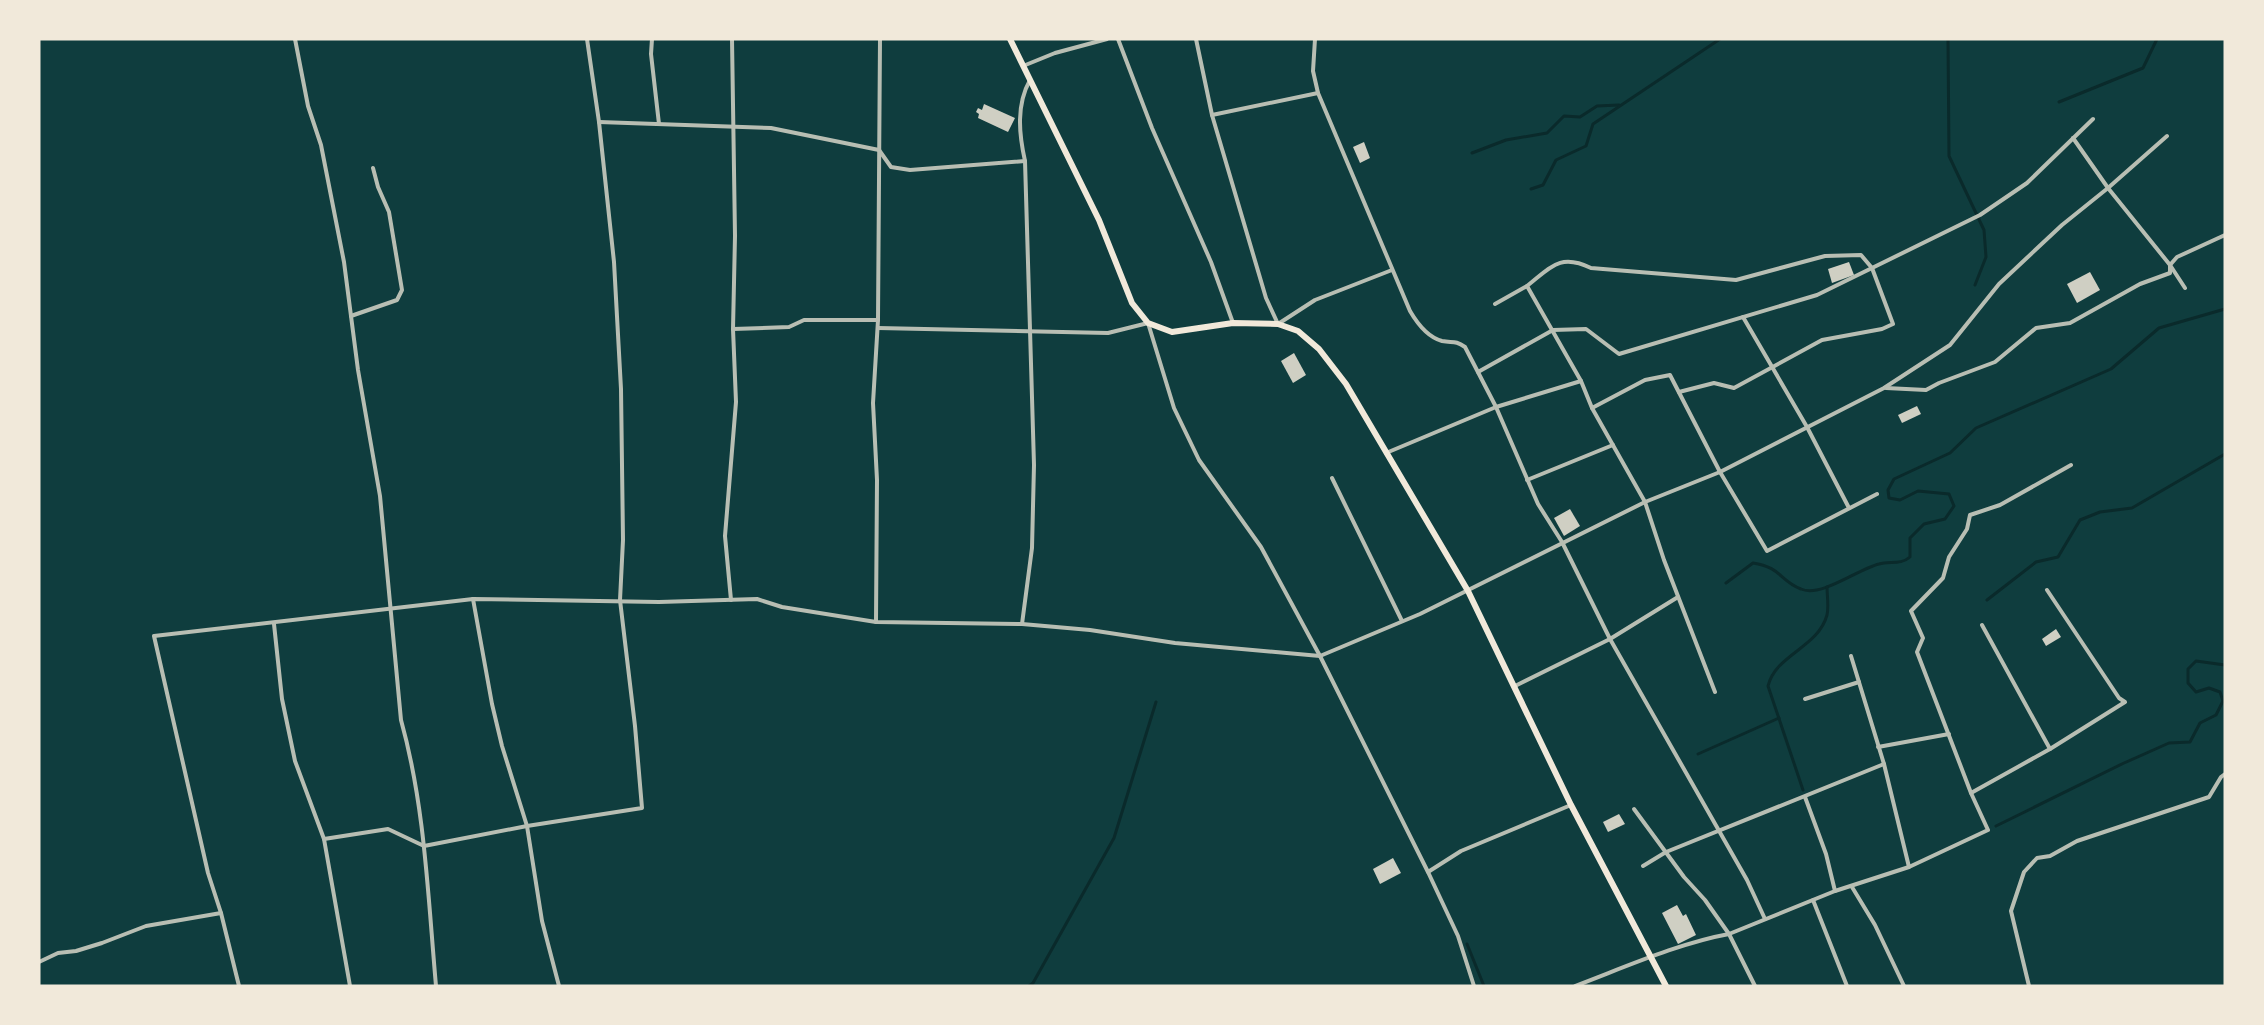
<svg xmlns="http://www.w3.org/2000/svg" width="2264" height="1025" font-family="'IBM Plex Sans',sans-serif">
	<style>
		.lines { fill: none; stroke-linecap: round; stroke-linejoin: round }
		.stream { stroke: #0a2a2b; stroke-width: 3 }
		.building { fill: #cfcfc3 }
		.minor { stroke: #b8beb3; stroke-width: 4 }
		.trunk { stroke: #f1e9da; stroke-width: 6 }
	</style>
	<rect width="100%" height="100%" fill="#0f3d3e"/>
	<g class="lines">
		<!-- stream -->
		<g class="stream">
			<polyline points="1948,39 1949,156 1984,230 1986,257 1975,285"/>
			<polyline points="2059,102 2143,68 2157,39"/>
			<polyline points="1472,153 1506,140 1547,133 1564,116 1580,117 1597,106 1619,105"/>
			<polyline points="1531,189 1543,185 1556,160 1586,146 1593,124 1720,39"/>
			<path d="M1726,583L1753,563C1781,567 1780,581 1801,589C1821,598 1858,569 1879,564C1890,561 1901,565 1910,557V538L1924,524L1945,519L1954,506L1949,494L1918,491L1900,500L1889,498L1888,490L1894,479L1950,453L1976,428L2111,369L2159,328L2225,309"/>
			<polyline points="1987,600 2036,562 2058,557 2080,520 2100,512 2132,508 2225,454"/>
			<polyline points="1698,754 1779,718"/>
			<path d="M1803,790L1768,686C1776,654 1818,648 1827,615C1829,607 1827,595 1827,587"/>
			<polyline points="1996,826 2124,763 2169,743 2190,742 2200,723 2216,715 2223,701 2220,692 2209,688 2196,692 2188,683 2188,669 2196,661 2225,665"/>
			<polyline points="1467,944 1484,986"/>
			<polyline points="1029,986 1033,983 1114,838 1156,702"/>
		</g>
	</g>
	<!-- building -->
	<g class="building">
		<polygon points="984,104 1015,118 1008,132 978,118 979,114 976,112 978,108 982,110"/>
		<polygon points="1364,142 1370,158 1360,163 1353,147"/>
		<polygon points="1849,262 1854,275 1832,283 1828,269"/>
		<polygon points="2090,272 2100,290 2077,303 2067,284"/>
		<polygon points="1294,353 1306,375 1293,383 1281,361"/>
		<polygon points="1917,406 1921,414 1902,423 1898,415"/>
		<polygon points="1570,509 1580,526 1564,536 1554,518"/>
		<polygon points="2056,629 2061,637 2046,646 2042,639"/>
		<polygon points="1619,814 1625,824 1608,832 1603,822"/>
		<polygon points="1393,858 1401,873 1380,884 1373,869"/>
		<polygon points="1677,905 1683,916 1686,914 1696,935 1678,944 1662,913"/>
	</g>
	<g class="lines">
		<!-- minor -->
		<g class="minor">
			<path d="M295,39L308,106L321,145L344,262L358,370L380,496L401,720C425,806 428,897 436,986"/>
			<polyline points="652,39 651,54 659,124"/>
			<polyline points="1118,39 1152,128 1211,262 1233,323"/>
			<polyline points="1196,39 1212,115 1266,298 1278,324 1315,300 1392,270"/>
			<path d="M1315,39L1313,71L1318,93L1410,311C1417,323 1427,337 1442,341C1453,343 1455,340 1465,347L1496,407L1538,504L1562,542L1610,639L1747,880L1765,919"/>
			<polyline points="1023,66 1055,53 1107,39"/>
			<polyline points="1212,115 1318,93"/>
			<path d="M599,122L771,128L879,150L891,167L910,170L1025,161C1019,134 1016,105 1030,80"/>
			<polyline points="2073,138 2108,188 2170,265 2185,288"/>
			<path d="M1527,286C1551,267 1560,253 1591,268L1736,280L1825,256L1861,255L1872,268L1893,324L1882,329L1822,340L1734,388L1714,383L1679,392"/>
			<polyline points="1495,304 1527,286 1581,381 1592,408 1645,502 1664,560 1715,692"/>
			<polyline points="351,316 397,300 402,290 389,212 378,187 373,168"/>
			<polyline points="1743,317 1807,427 1849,508"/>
			<polyline points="878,328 1108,333 1148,323 1174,408 1199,460 1261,547 1320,656 1428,872 1458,936 1474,986"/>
			<polyline points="733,329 789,327 804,320 878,320"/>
			<polyline points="1478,372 1553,330 1586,329 1619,354 1817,295 1980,215 2027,183 2093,119"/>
			<polyline points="1886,388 1926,390 1939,383 1995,362 2036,328 2070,323 2140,284 2170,273 2170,265 2177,257 2225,235"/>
			<polyline points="1592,408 1645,380 1670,375 1720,472 1767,551 1877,494"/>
			<polyline points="1386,453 1496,407 1581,381"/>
			<polyline points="1332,478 1402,621"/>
			<polyline points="1527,480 1613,445"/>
			<polyline points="473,599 492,704 502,746 527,826 542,921 559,986"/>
			<polyline points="731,600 725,536 736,402 733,329 735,236 732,39"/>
			<polyline points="876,622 877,480 873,403 878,320 880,39"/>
			<polyline points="274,624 282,699 295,761 324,839"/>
			<polyline points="1022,624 1032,548 1034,465 1025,161"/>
			<polyline points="1982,625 2050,749"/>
			<polyline points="1851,656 1884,764 1909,867"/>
			<polyline points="1515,686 1610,639 1678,597"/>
			<polyline points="1805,699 1859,682"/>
			<polyline points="1878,747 1949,734"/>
			<polyline points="1971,793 2050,749 2125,702 2119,698 2047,590"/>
			<polyline points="1805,797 1826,854 1835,891"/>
			<polyline points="1634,809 1684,877 1705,900 1729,934 1755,986"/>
			<polyline points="1643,866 1666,852 1884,764"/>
			<polyline points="1428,872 1461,851 1571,805"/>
			<polyline points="1852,887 1875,925 1904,986"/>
			<polyline points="1813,900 1847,986"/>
			<polyline points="39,962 58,953 76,951 102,943 146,926 221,913"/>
			<polyline points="239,986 221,913 208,873 154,636 473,599 659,602 757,599 782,607 876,622 1022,624 1090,630 1175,643 1320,656 1420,614 1645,502 1720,472 1884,388 1950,345 1999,284 2062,225 2108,188 2167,136"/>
			<polyline points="350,986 324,839 388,829 424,846 527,826 642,808 635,726 620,600 623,540 621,389 614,262 599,122 587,39"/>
			<path d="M1575,986C1623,968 1679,943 1729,934L1835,891L1909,867L1988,830L1971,793L1917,652L1923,638L1911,611L1943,578L1949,557L1967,529L1970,515L2000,505L2071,465"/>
			<polyline points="2029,986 2011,911 2024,872 2037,858 2050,856 2077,841 2209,797 2221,777 2225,774"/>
		</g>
		<!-- trunk -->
		<polyline class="trunk" points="1010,39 1099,220 1132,303 1148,323 1172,332 1233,323 1278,324 1298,331 1319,349 1346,384 1468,591 1571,805 1666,986"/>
	</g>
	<!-- border -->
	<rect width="2264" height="1025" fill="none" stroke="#f1e9da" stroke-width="81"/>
</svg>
